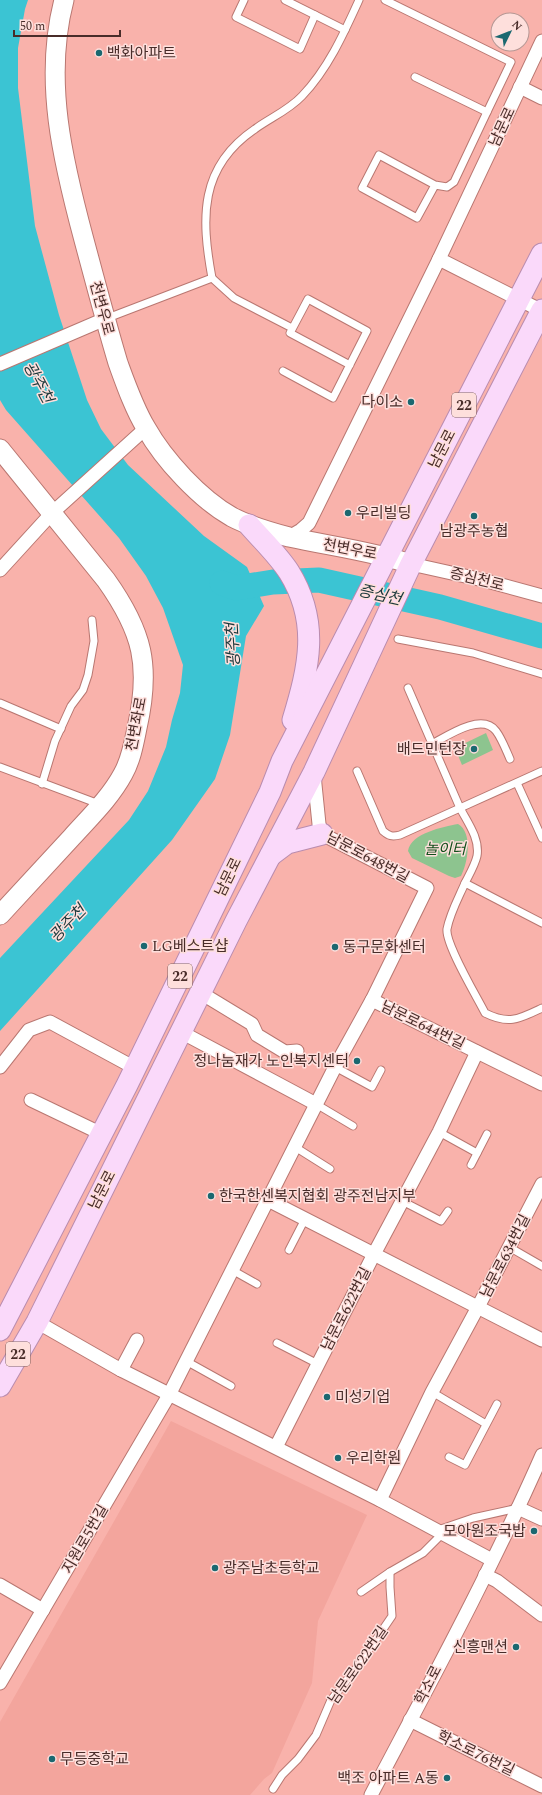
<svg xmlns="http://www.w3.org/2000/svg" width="542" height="1795" font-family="Spectral,'Noto Sans KR',serif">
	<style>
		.built { fill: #f3a59d }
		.green { fill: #8dc48f }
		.water { fill: #3bc4d3 }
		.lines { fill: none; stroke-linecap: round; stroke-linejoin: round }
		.river { stroke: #3bc4d3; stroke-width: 25 }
		.lane-casing { stroke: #b97771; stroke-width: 9 }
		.street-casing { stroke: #b97771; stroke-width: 15 }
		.secondary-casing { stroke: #b97771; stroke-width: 21 }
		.primary-casing { stroke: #b98caf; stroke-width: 23 }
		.lane { stroke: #fff; stroke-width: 7 }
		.street { stroke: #fff; stroke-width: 13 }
		.secondary { stroke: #fff; stroke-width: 19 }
		.primary { stroke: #fad9fa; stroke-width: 21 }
		.poi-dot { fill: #1b6870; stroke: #fedfdc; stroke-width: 1.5 }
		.labels { text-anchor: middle; stroke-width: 3; stroke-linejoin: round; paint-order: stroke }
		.shield { fill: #fedfdc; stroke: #7f625f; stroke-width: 1 }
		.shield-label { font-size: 14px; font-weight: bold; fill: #482c29 }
		.poi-label { font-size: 15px; fill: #482c29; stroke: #fedfdc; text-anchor: start }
		.street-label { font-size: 15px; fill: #482c29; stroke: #fedfdc }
		.park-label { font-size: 15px; font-style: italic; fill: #104f1a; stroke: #fedfdc }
		.water-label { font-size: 16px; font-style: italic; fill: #1c383b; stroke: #fedfdc }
	</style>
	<rect width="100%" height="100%" fill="#f9b2ab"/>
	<!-- built -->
	<polygon class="built" points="171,1421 367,1515 318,1621 312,1683 272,1773 264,1779 250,1795 0,1795 0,1722"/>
	<!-- green -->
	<g class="green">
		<polygon points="486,733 493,750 462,765 455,748"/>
		<path d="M458,824C473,832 468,863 461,876L455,878L449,876L412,858L408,851C411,833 443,827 458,824Z"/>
	</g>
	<!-- water -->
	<polygon class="water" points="0,0 28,0 25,9 18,48 18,88 35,226 59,315 87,400 101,429 128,465 204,536 247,567 264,606 246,636 230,735 215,779 172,840 0,1031 0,958 129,820 148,791 166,747 172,720 180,693 183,665 163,608 146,576 119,538 6,410 0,400"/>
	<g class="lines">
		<!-- river -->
		<polyline class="river" points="222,583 236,588 273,582 319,580 440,607 542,636"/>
		<defs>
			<g id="lane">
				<polyline points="244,0 236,17 300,49 315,15"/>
				<polyline points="285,0 345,30"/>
				<polyline points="385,0 511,62 487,112 415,77"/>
				<polyline points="435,185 417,218 362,188 379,155 435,185 447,187 454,182 487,112"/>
				<polyline points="212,278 234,298 292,328"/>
				<path d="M105,319L212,278C201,218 199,167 255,129C270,118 289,110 302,96C328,69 344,33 359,0"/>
				<polyline points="283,371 333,398 367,331 308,299 290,333 350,365"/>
				<polyline points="398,639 473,653 542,674"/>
				<polyline points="0,703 61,729"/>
				<path d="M432,744C447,736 482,712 496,731C502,739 506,750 510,759"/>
				<polyline points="0,767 99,804"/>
				<path d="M357,771L383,831C389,836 392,837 400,835L460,808L408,688"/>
				<polyline points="517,783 542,838"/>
				<polyline points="42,784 55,741 71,706 83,690 88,675 94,641 92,620"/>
				<path d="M465,883C469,875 475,865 477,856C480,839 468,823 460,808L542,771"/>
				<path d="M542,923L465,883C459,897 450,913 447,929C445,944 477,997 485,1013C509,1025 519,1019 542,1008"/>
				<polyline points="335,1067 372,1087 381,1070"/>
				<polyline points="316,1104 353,1126"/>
				<polyline points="439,1132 477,1153"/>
				<polyline points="295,1147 330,1169"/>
				<polyline points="471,1165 487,1134"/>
				<polyline points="402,1201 441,1221 448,1211"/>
				<polyline points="509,1247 542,1266"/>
				<polyline points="289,1250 305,1219"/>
				<polyline points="232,1270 257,1284"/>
				<polyline points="277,1343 318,1364"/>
				<polyline points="186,1361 231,1386"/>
				<polyline points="432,1392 486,1424"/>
				<polyline points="449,1457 465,1465 497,1404"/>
				<polyline points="438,1530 473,1518 518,1508"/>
				<polyline points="361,1592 390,1572 423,1553 442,1534"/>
				<polyline points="273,1789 282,1775 298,1759 316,1735 331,1700 358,1666 392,1616 390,1587 390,1572"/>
			</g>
			<g id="street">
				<polyline points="542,41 439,259 542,311"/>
				<polyline points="520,87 542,98"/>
				<polyline points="0,364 105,319"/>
				<polyline points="289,537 301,530 309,523 439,259"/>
				<polyline points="411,564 483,580 542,596"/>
				<polyline points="0,570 52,513 146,428"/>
				<polyline points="201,993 252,1024 257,1035 285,1052 297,1051"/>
				<polyline points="372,1000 542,1084"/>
				<polyline points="181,1032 316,1104"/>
				<polyline points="0,1067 29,1030 50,1022 135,1068"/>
				<polyline points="31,1100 102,1134"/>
				<polyline points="268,1200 542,1340"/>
				<polyline points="37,1322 121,1370 380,1500 492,1560"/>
				<polyline points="121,1370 137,1340"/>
				<polyline points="276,1447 374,1254 439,1132 477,1052"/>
				<polyline points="380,1500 432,1392 478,1307 542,1184"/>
				<polyline points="518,1508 542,1519"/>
				<polyline points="485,1575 497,1581 542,1615"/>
				<polyline points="0,1585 43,1610"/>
				<polyline points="0,1683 169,1395 335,1067 372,1000 427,888 322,834 319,824 314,775"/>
				<polyline points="410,1720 542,1786"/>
				<path d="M371,1795C430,1683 491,1571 542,1455"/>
			</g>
			<g id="secondary">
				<path d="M64,0C43,80 63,162 84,240C95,281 106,323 118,363C126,385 134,408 146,428C164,460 200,499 232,517C249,526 270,532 289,537C330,546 371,551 411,564"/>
				<path d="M0,449L106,580C143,632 151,666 137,728C134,743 131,760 123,774C110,798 90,817 72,837C48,863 24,889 0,915"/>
			</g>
			<g id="primary">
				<path d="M249,525C262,540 278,555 289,572C320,622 309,667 293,720"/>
				<polyline points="271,855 287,843 322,834"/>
				<polyline points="0,1330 127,1085 270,792 282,761 542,254"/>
				<polyline points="0,1386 37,1322 236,921 314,772 411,564 542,310"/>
			</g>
		</defs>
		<!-- lane casing -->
		<use href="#lane" class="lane-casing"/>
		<!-- street casing -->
		<use href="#street" class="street-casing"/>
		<!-- secondary casing -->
		<use href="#secondary" class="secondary-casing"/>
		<!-- primary casing -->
		<use href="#primary" class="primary-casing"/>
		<!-- lane -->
		<use href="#lane" class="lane"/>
		<!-- street -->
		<use href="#street" class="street"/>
		<!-- secondary -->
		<use href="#secondary" class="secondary"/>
		<!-- primary -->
		<use href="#primary" class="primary"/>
	</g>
	<!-- markers -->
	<g class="poi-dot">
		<circle cx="99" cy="53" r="4"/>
		<circle cx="411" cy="402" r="4"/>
		<circle cx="348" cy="513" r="4"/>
		<circle cx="474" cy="516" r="4"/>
		<circle cx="474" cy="749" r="4"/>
		<circle cx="144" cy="946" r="4"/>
		<circle cx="335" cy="947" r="4"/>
		<circle cx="357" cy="1061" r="4"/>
		<circle cx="211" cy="1196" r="4"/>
		<circle cx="327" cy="1397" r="4"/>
		<circle cx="338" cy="1458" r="4"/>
		<circle cx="534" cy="1531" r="4"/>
		<circle cx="215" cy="1568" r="4"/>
		<circle cx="516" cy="1647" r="4"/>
		<circle cx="52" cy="1759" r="4"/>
		<circle cx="447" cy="1778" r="4"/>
	</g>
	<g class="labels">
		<!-- shield labels -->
		<g class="shield">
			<rect x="452" y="393" width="24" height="24" rx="3"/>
			<rect x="168" y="964" width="24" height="24" rx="3"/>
			<rect x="6" y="1342" width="24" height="24" rx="3"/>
		</g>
		<g class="shield-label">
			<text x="464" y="410">22</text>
			<text x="180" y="981">22</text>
			<text x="18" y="1359">22</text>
		</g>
		<!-- poi labels -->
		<g class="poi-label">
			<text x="107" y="58">백화아파트</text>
			<text x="403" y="407" text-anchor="end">다이소</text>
			<text x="356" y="518">우리빌딩</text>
			<text x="474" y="536" text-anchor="middle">남광주농협</text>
			<text x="466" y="754" text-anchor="end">배드민턴장</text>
			<text x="152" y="951">LG베스트샵</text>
			<text x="343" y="952">동구문화센터</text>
			<text x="349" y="1066" text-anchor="end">정나눔재가 노인복지센터</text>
			<text x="219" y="1201">한국한센복지협회 광주전남지부</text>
			<text x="335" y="1402">미성기업</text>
			<text x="346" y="1463">우리학원</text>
			<text x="526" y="1536" text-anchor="end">모아원조국밥</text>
			<text x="223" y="1573">광주남초등학교</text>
			<text x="508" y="1652" text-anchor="end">신흥맨션</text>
			<text x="60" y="1764">무등중학교</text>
			<text x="439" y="1783" text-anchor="end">백조 아파트 A동</text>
		</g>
		<!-- street labels -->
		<g class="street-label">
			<text transform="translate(502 127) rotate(-65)" y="5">남문로</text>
			<text transform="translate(102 308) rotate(75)" y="5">천변우로</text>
			<text transform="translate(442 449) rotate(-63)" y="5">남문로</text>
			<text transform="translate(350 549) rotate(11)" y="5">천변우로</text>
			<text transform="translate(477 579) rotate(14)" y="5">증심천로</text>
			<text transform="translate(136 724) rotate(-79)" y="5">천변좌로</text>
			<text transform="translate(368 857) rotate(28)" y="5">남문로648번길</text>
			<text transform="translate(228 877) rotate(-64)" y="5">남문로</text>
			<text transform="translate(423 1025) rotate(26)" y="5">남문로644번길</text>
			<text transform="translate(102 1190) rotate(-63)" y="5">남문로</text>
			<text transform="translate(505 1256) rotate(-63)" y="5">남문로634번길</text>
			<text transform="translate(346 1309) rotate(-63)" y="5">남문로622번길</text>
			<text transform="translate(85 1539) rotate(-60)" y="5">지원로5번길</text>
			<text transform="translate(358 1665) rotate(-55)" y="5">남문로622번길</text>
			<text transform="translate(428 1685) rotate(-63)" y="5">학소로</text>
			<text transform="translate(476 1753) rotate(26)" y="5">학소로76번길</text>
		</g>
		<!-- park labels -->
		<g class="park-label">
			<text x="445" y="854">놀이터</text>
		</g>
		<!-- water labels -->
		<g class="water-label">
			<text transform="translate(39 382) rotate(62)" y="6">광주천</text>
			<text transform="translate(380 594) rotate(13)" y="6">증심천</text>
			<text transform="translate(232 645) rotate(-93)" y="6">광주천</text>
			<text transform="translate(67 923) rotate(-46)" y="6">광주천</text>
		</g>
	</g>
	<!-- north arrow -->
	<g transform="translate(510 32) rotate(47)"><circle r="19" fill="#fedfdc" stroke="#b59794"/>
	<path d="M0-3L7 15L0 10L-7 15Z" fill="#1b6870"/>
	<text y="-6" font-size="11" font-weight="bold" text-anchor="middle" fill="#482c29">N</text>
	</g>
	<!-- scale -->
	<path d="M14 30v6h106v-6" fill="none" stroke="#482c29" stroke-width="2"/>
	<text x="20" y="30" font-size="12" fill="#482c29" stroke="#fedfdc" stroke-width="3" paint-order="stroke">50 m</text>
</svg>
